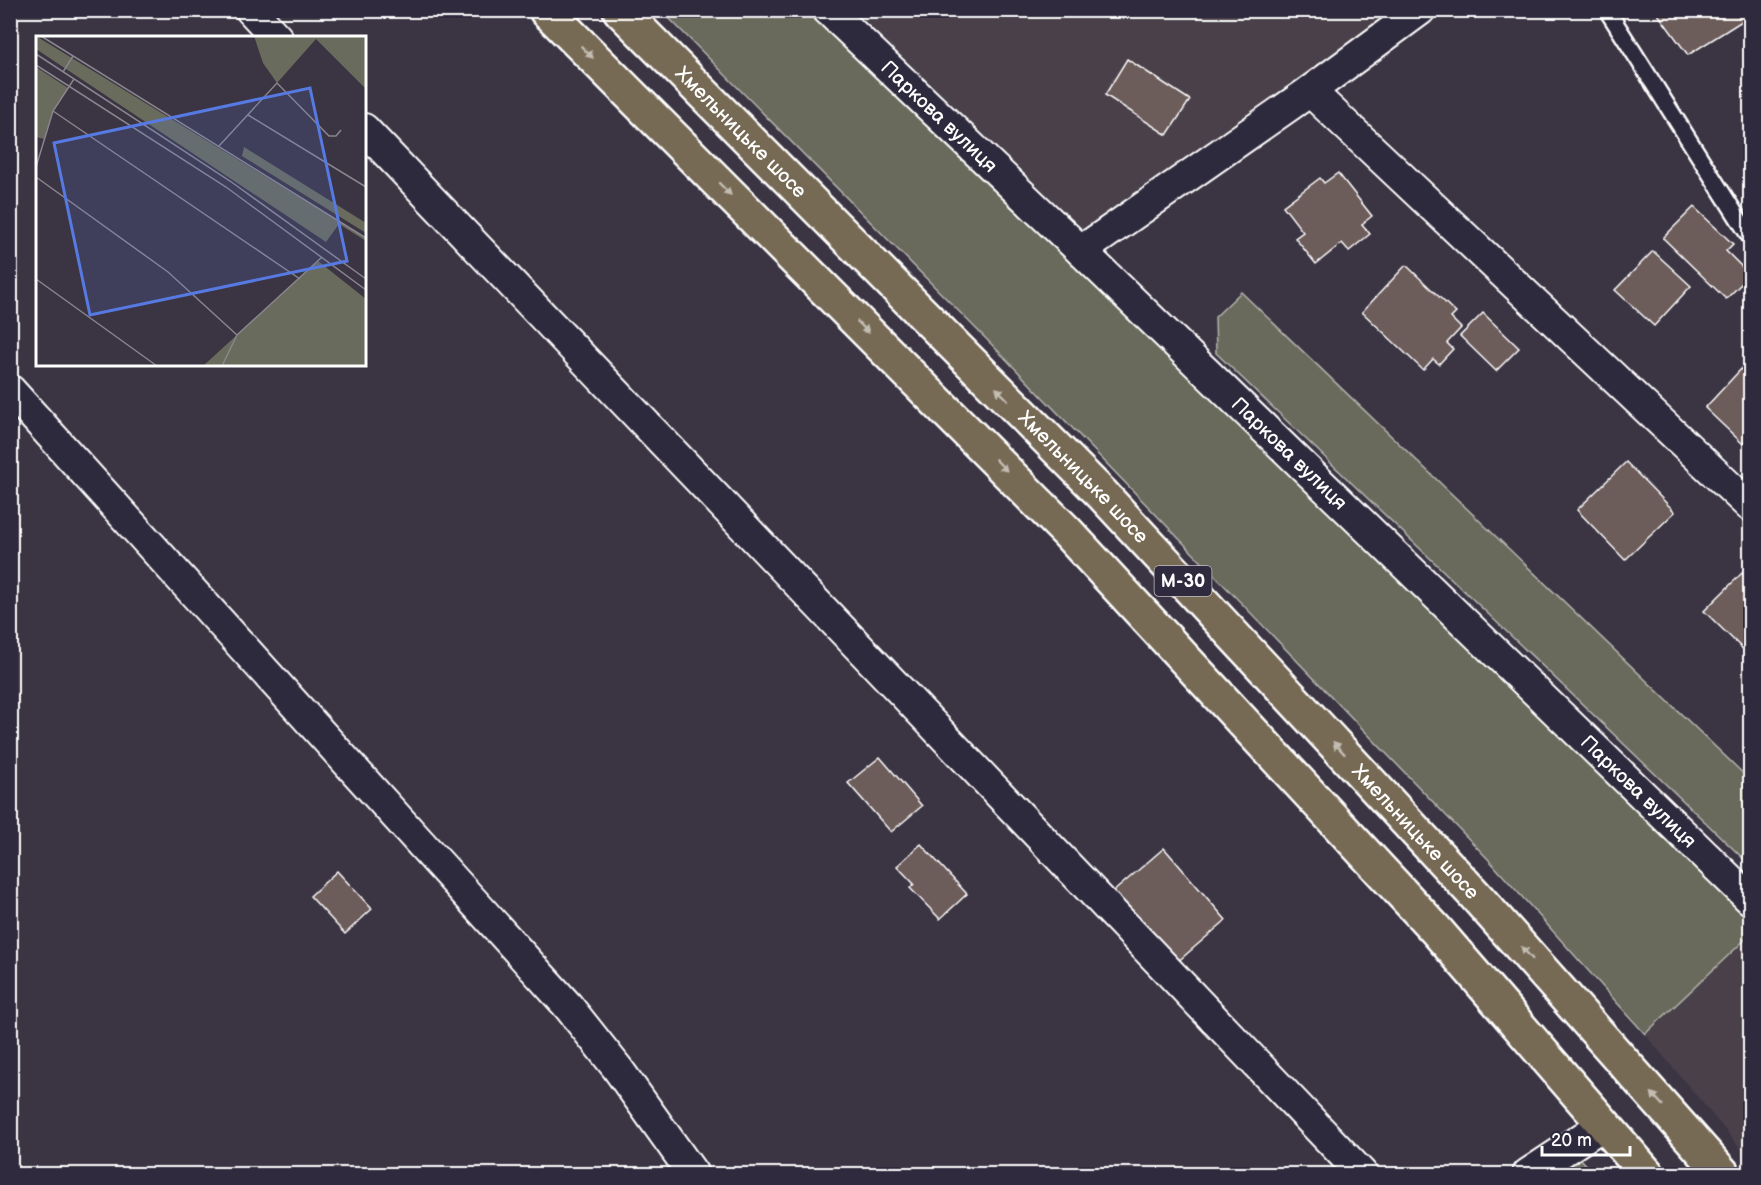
<svg xmlns="http://www.w3.org/2000/svg" width="1761" height="1185" font-family="'Balsamiq Sans',sans-serif">
	<style>
		.built { fill: #4a404a }
		.green { fill: #696b5c; stroke: #b4b5ae; stroke-width: 1.5 }
		.building { fill: #6c5c5a; stroke: #fff; stroke-width: 1.5 }
		.lines { fill: none; stroke-linecap: round; stroke-linejoin: round }
		.lane-casing { stroke: #fff; stroke-width: 20 }
		.street-casing { stroke: #fff; stroke-width: 34 }
		.highway-casing { stroke: #fff; stroke-width: 38 }
		.lane { stroke: #2f2a3d; stroke-width: 15 }
		.street { stroke: #2f2a3d; stroke-width: 30 }
		.highway { stroke: #776a54; stroke-width: 33 }
		.oneway { fill: #c2bcb2 }
		.labels { text-anchor: middle; stroke-width: 5; stroke-linejoin: round; paint-order: stroke }
		.shield { fill: #2f2a3d; stroke: #c1bfc5; stroke-width: 1.5 }
		.shield-label { font-size: 18px; font-weight: bold; fill: #fff }
		.street-label { font-size: 20px; fill: #fff; stroke: #2f2a3d }
		.inset-road { fill: none; stroke: #89858e; stroke-width: 1.5 }
		.view { fill: #567ae2; fill-opacity: 0.15; stroke: #567ae2; stroke-width: 3 }
		.inset-edge { fill: none; stroke: #fff; stroke-width: 3 }
	</style>
	<rect width="100%" height="100%" fill="#3b3443"/>
	<filter id="ink" filterUnits="userSpaceOnUse"><feTurbulence type="fractalNoise" baseFrequency=".0167" numOctaves="2"/><feDisplacementMap in="SourceGraphic" scale="12" xChannelSelector="R" yChannelSelector="G"/><feConvolveMatrix kernelMatrix="1 2 1 2 8 2 1 2 1" color-interpolation-filters="sRGB"/></filter>
	<g filter="url(#ink)">
		<!-- built -->
		<g class="built">
			<polygon points="828,11 1417,11 1081,251"/>
			<polygon points="1750,935 1750,1160 1645,1034"/>
		</g>
		<!-- green -->
		<g class="green">
			<polygon points="662,11 828,11 1750,899 1750,935 1645,1034 1489,860 1001,354"/>
			<polygon points="1241,292 1750,780 1750,865 1216,353 1215,317"/>
			<polygon points="1570,1146 1594,1174 1528,1174"/>
		</g>
		<!-- building -->
		<g class="building">
			<polygon points="1655,10 1746,10 1750,16 1688,55"/>
			<polygon points="1127,59 1190,100 1167,135 1105,95"/>
			<polygon points="1338,173 1372,216 1362,224 1370,234 1349,251 1342,243 1316,264 1295,238 1303,232 1283,206 1320,178 1324,183"/>
			<polygon points="1694,207 1733,244 1726,251 1750,275 1726,299 1663,238"/>
			<polygon points="1653,251 1691,286 1654,326 1615,290"/>
			<polygon points="1406,265 1456,313 1451,318 1461,328 1447,343 1453,349 1439,364 1433,359 1423,370 1362,312"/>
			<polygon points="1483,313 1519,348 1496,371 1460,336"/>
			<polygon points="1742,368 1750,376 1750,436 1743,444 1705,408"/>
			<polygon points="1626,462 1675,512 1625,560 1577,510"/>
			<polygon points="1742,573 1750,582 1750,656 1704,611"/>
			<polygon points="880,757 922,806 891,832 848,783"/>
			<polygon points="921,844 967,894 940,919 910,888 914,884 897,866"/>
			<polygon points="1164,848 1226,920 1175,964 1113,892"/>
			<polygon points="337,871 372,909 345,934 310,896"/>
		</g>
		<g class="lines">
			<defs>
				<polyline id="lane" points="1607,10 1750,237"/>
				<g id="street">
					<polyline points="251,10 277,38"/>
					<path id="s1" d="M828,10L1081,251L1750,899"/>
					<polyline points="1310,91 1750,506"/>
					<polyline points="364,129 1362,1174"/>
					<polyline points="1081,251 1310,91 1420,10"/>
					<polyline points="10,390 568,1006 618,1069 693,1174"/>
					<polyline points="1528,1174 1604,1124"/>
				</g>
				<g id="highway">
					<polyline points="546,10 1067,532 1436,930 1647,1174"/>
					<path id="s2" d="M620,10L1103,495L1474,894L1723,1174"/>
				</g>
			</defs>
			<!-- lane casing -->
			<use href="#lane" class="lane-casing"/>
			<!-- street casing -->
			<use href="#street" class="street-casing"/>
			<!-- highway casing -->
			<use href="#highway" class="highway-casing"/>
			<!-- lane -->
			<use href="#lane" class="lane"/>
			<!-- street -->
			<use href="#street" class="street"/>
			<!-- highway -->
			<use href="#highway" class="highway"/>
		</g>
		<!-- one-way arrows -->
		<defs><path id="oneway-solid" d="M-6-.8H1V-3.2L6.5 0L1 3.2V.8H-6Z" transform="scale(1.5)"/></defs>
		<g class="oneway">
			<use href="#oneway-solid" transform="translate(587 52) rotate(45)"/>
			<use href="#oneway-solid" transform="translate(725 189) rotate(45)"/>
			<use href="#oneway-solid" transform="translate(863 327) rotate(45)"/>
			<use href="#oneway-solid" transform="translate(1002 394) rotate(-135)"/>
			<use href="#oneway-solid" transform="translate(1001 465) rotate(45)"/>
			<use href="#oneway-solid" transform="translate(1339 748) rotate(-133)"/>
			<use href="#oneway-solid" transform="translate(1527 953) rotate(-132)"/>
			<use href="#oneway-solid" transform="translate(1657 1099) rotate(-132)"/>
		</g>
	</g>
	<g class="labels">
		<!-- shield labels -->
		<rect class="shield" x="1154.5" y="566" width="57" height="30" rx="4.5"/>
		<g class="shield-label">
			<text x="1183" y="587">М-30</text>
		</g>
		<!-- street labels -->
		<g class="street-label">
			<text dy="7" stroke="none"><textPath href="#s1" startOffset="154">Паркова вулиця</textPath></text>
			<text dy="7" stroke="none"><textPath href="#s2" startOffset="172">Хмельницьке шосе</textPath></text>
			<text dy="7" stroke="none"><textPath href="#s1" startOffset="640">Паркова вулиця</textPath></text>
			<text dy="7" stroke="none"><textPath href="#s2" startOffset="658">Хмельницьке шосе</textPath></text>
			<text dy="7" stroke="none"><textPath href="#s1" startOffset="1126">Паркова вулиця</textPath></text>
			<text dy="7" stroke="none"><textPath href="#s2" startOffset="1144">Хмельницьке шосе</textPath></text>
		</g>
	</g>
	<!-- overview -->
	<g transform="translate(36 36)">
		<rect width="330" height="330" fill="#3b3443"/>
		<path d="M0,0L330,202V205L303,188L290,206L0,13ZM218,0H330V53L280,3L241,47L227,27ZM0,31L32,52L17,75L8,103L0,101ZM208,111L330,187V197L206,120ZM282,225L330,263V330H167Z" fill="#696b5c"/>
		<path class="inset-road" d="M5,0L330,202M0,18L194,145L330,243M0,29L190,151L330,254M27,36L37,20M17,75L264,243M212,79L330,151M183,110L241,47L293,100H300L305,94M0,131L17,75L38,43M0,141L132,236L201,299M0,243L121,330M186,330L201,299L286,221"/>
		<path class="view" d="M274,52L311,225L54,279L18,107Z"/>
		<rect width="330" height="330" class="inset-edge"/>
	</g>
	<!-- margin -->
	<rect width="1761" height="1185" fill="none" stroke="#2f2a3d" stroke-width="36"/>
	<rect x="18" y="18" width="1725" height="1149" fill="none" stroke="#fff" stroke-width="2" filter="url(#ink)"/>
	<!-- scale -->
	<path d="M1542 1146v9h88v-9" fill="none" stroke="#ffffff" stroke-width="3"/>
	<text x="1551" y="1146" font-size="18" fill="#ffffff" stroke="#2f2a3d" stroke-width="4.5" paint-order="stroke">20 m</text>
</svg>
